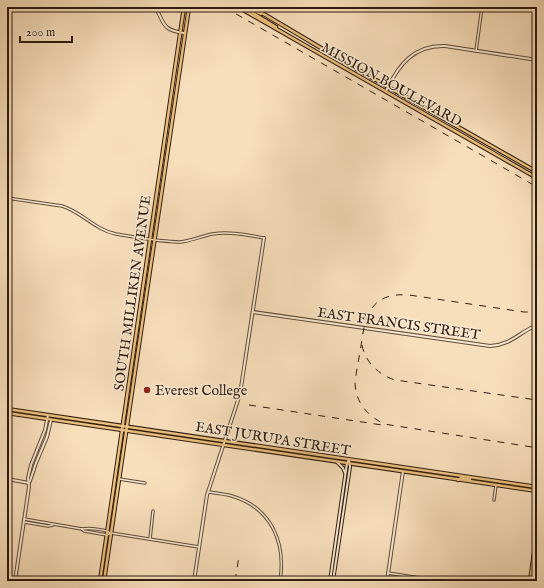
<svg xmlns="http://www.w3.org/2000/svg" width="544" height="588" font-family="'IM FELL English',serif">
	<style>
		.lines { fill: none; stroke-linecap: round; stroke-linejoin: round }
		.minor-casing { stroke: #604b39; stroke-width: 3.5 }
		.tertiary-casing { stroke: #604b39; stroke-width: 4 }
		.secondary-casing { stroke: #2d1a0d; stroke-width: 4 }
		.primary-casing { stroke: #2d1a0d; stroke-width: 4.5 }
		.minor { stroke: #faead3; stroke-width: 1.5 }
		.tertiary { stroke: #faead3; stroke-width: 2 }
		.secondary { stroke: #faead3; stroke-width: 2 }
		.primary { stroke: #ecc07e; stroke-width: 2.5 }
		.rail { stroke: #2d1a0d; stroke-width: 1; stroke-dasharray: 7 7; stroke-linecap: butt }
		.poi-dot { fill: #8f2418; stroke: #faead3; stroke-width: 1.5 }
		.labels { text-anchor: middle; stroke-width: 3; stroke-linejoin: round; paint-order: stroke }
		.street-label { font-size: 14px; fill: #2d1a0d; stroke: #faead3 }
		.poi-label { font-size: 14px; fill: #2d1a0d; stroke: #faead3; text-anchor: start }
	</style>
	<rect width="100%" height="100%" fill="#f8dfbc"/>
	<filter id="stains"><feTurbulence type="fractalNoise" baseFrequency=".005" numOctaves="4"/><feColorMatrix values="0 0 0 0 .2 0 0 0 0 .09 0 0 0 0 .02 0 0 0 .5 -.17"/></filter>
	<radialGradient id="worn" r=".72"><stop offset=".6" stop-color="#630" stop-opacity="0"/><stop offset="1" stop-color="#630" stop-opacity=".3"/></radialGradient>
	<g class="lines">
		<defs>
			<g id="minor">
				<polyline points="476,51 482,7"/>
				<path d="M7,198L62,206C82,212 95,230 116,234C135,237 161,242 180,242C191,241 202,236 212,234C230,231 247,235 264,238"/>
				<polyline points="7,420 8,414"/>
				<polyline points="119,479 145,483"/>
				<path d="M208,492C216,493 225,494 232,496C272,508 286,543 280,581"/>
				<polyline points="494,500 496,485"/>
				<polyline points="24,519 82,529 84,531 107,535 111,533"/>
				<polyline points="24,522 48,526 53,525"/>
				<path d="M82,529C90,528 104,529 111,533L199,547"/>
				<polyline points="150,539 153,511"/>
				<polyline points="388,573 439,581"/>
				<polyline points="7,578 15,579"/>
			</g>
			<g id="tertiary">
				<path d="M155,7C165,23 161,30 184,33"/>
				<path d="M386,91C399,64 414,45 445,46L537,60"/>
				<path d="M253,312L490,346C513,344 518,333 537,325"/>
				<polyline points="7,479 29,483"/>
				<polyline points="30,481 36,463 47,437 51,420"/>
				<polyline points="15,581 29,487 28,478 31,465 45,430 48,415"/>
				<polyline points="194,581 207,495 240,394 264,238"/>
				<polyline points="387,581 403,471"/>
			</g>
			<g id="secondary">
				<polyline points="337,462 343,468 345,473"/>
				<polyline points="330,581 347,463 349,460"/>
				<polyline points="333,581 350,467 349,460"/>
			</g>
			<g id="primary">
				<polyline points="238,7 537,178"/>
				<polyline points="243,7 276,27"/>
				<polyline points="247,7 261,14"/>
				<polyline points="252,7 348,64 537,172"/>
				<polyline points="7,409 537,487"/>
				<polyline points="7,413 537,491"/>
				<polyline points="458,480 461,478 470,479"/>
				<polyline points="100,581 184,7"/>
				<polyline points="104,581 189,7"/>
				<polyline points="530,581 537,532"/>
				<polyline points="535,581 537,567"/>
			</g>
		</defs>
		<!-- minor casing -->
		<use href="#minor" class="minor-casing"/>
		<!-- tertiary casing -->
		<use href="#tertiary" class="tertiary-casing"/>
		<!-- secondary casing -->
		<use href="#secondary" class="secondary-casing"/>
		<!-- primary casing -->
		<use href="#primary" class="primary-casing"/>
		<!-- minor -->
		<use href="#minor" class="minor"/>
		<!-- tertiary -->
		<use href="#tertiary" class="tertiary"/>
		<!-- secondary -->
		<use href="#secondary" class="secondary"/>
		<!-- primary -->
		<use href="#primary" class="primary"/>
		<!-- rail -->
		<g class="rail">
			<polyline points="224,7 537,187"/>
			<path d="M362,345C365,362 379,375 395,380L537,400"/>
			<polyline points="249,405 382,425"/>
			<path d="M532,447L384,424C368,416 356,403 355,384C356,371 359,359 361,346C365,315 371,292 409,295L524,312H537"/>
			<polyline points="235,581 239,556"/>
		</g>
	</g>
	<!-- markers -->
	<circle class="poi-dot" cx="147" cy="390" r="4"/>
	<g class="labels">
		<!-- street labels -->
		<g class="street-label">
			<text transform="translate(392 84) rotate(29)" y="5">MISSION BOULEVARD</text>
			<text transform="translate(132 293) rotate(-82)" y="5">SOUTH MILLIKEN AVENUE</text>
			<text transform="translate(399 323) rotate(8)" y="5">EAST FRANCIS STREET</text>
			<text transform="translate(273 438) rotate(9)" y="5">EAST JURUPA STREET</text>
		</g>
		<!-- poi labels -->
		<g class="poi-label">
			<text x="155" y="395">Everest College</text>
		</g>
	</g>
	<!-- margin -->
	<rect width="544" height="588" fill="none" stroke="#f8dfbc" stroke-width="24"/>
	<rect x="8" y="8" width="528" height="572" fill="none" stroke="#2d1a0d" stroke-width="2"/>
	<rect x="12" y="12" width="520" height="564" fill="none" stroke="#2d1a0d"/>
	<!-- scale -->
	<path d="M20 36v6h52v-6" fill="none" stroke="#2d1a0d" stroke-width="2"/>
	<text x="26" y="36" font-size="12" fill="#2d1a0d" stroke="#faead3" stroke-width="3" paint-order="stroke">200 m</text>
	<rect width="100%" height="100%" filter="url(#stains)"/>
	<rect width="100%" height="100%" fill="url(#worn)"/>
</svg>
